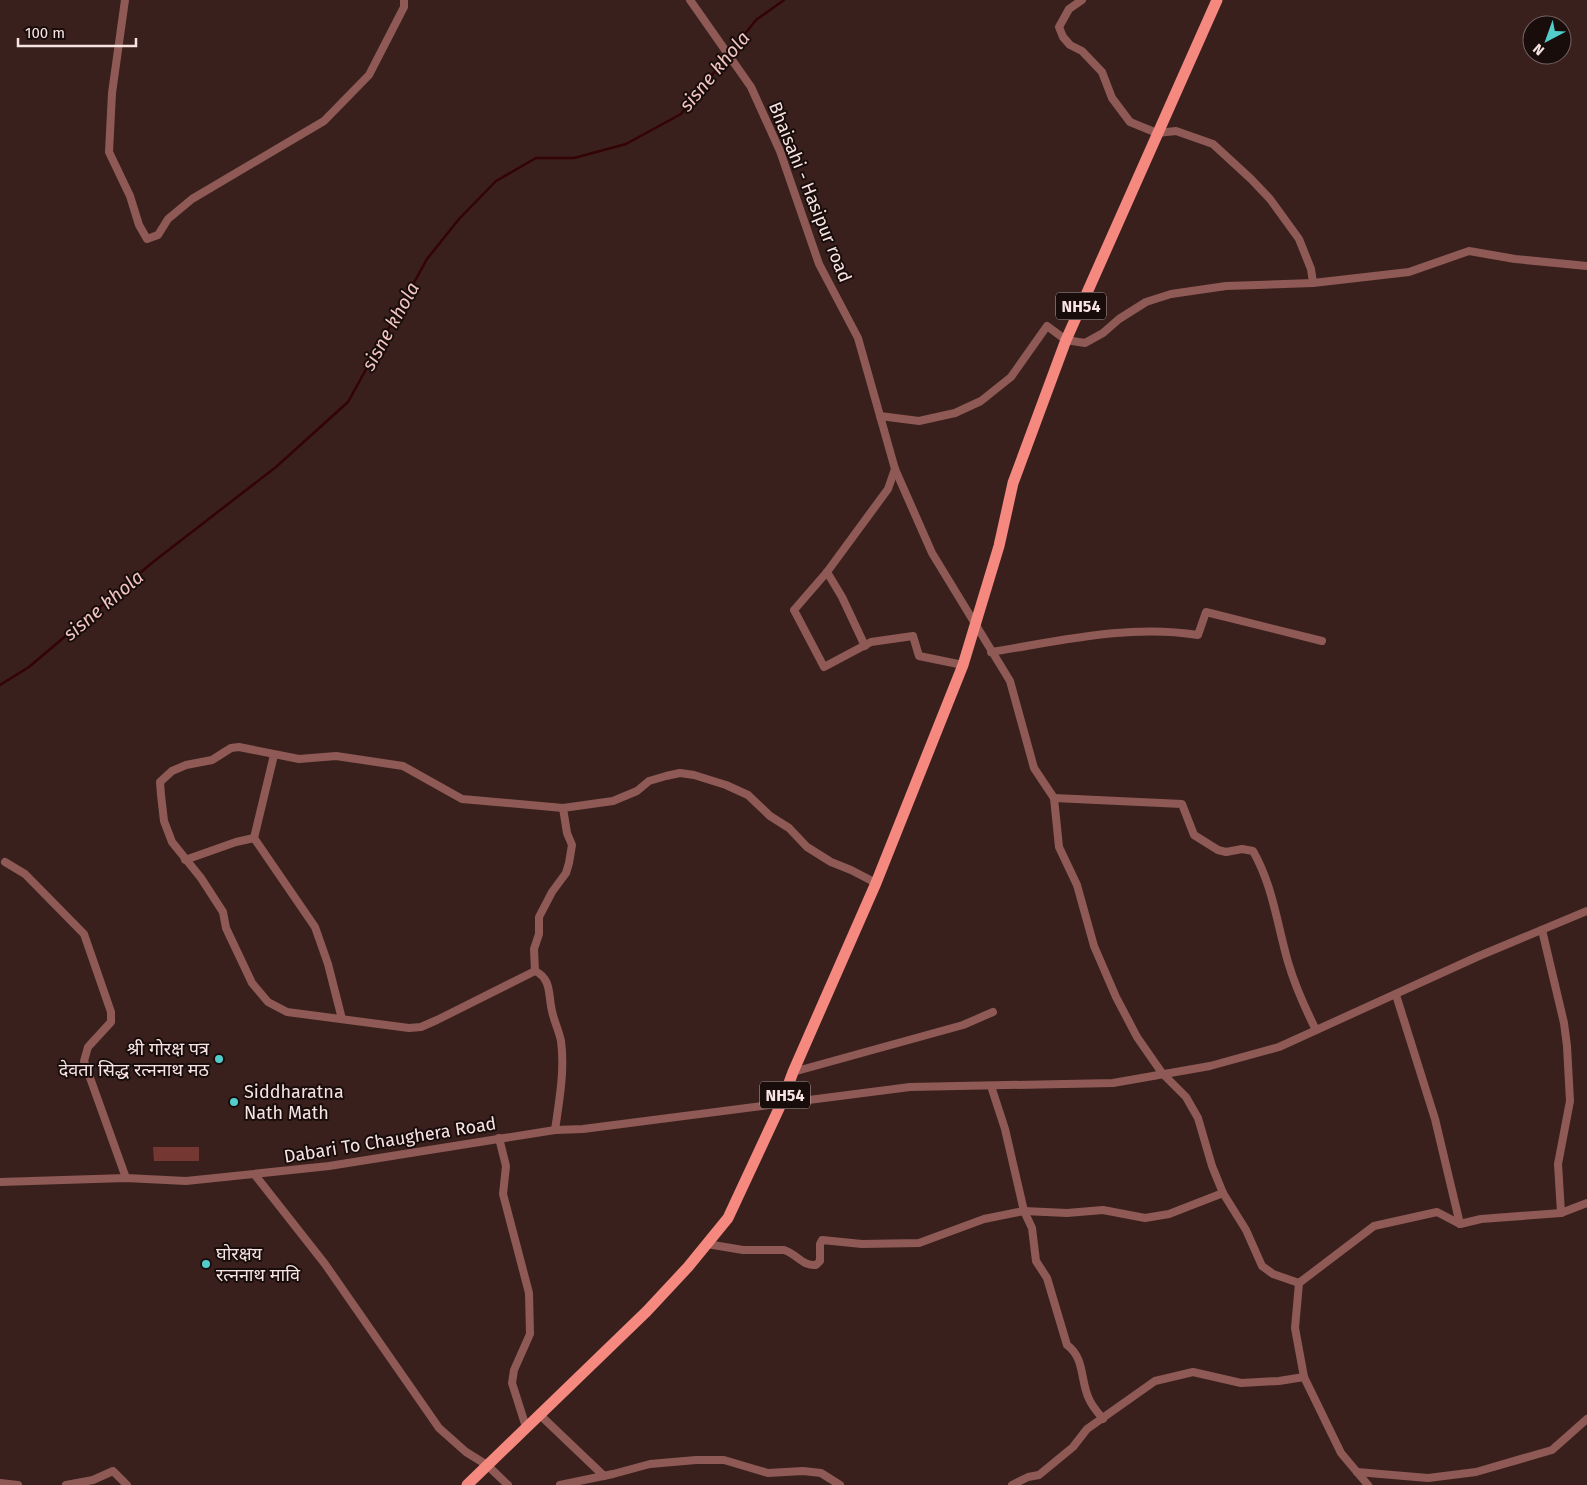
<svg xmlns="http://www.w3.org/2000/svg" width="1587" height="1485" font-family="'Fira Sans','Noto Sans Devanagari',sans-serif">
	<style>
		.green { fill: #753732 }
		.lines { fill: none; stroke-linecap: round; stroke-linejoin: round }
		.stream { stroke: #340304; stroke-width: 2.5 }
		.street { stroke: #8f5a55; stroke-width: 8 }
		.primary { stroke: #f6897f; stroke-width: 11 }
		.poi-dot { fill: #52cdcc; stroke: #190d0c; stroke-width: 2 }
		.labels { text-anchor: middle; stroke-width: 4; stroke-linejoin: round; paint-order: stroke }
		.shield { fill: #190d0c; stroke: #b4a4a2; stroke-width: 1 }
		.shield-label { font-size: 16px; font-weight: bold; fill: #f7e4e2 }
		.street-label { font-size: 18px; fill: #f7e4e2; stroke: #190d0c }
		.poi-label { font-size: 18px; fill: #f7e4e2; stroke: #190d0c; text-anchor: start }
		.water-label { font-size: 19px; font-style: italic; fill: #f2c5c0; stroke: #190d0c }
	</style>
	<rect width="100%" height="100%" fill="#3a201d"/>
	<!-- green -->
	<polygon class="green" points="153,1147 199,1147 199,1161 154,1161"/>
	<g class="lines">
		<!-- stream -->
		<polyline class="stream" points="0,685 29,667 153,562 276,467 348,402 427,259 459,219 496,181 536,158 574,158 626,144 681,114 756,20 784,0"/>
		<!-- street -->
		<g class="street">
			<polyline points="125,0 112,93 109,152 130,196 139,225 147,239 158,235 168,219 192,199 324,121 369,75 404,7 404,0"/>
			<polyline points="690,0 751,87 780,151 819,264 858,338 895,469 932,553 1010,681 1034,768 1054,798 1059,847 1077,885 1094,946 1116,997 1137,1037 1162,1073 1186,1097 1198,1118 1212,1166 1223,1193 1246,1230 1262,1266 1273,1274 1299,1283 1295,1328 1304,1377 1341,1453 1368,1485"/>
			<polyline points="1082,0 1069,9 1059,27 1063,37 1070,45 1082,51 1102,72 1112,98 1130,122 1157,133 1176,131 1213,144 1251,179 1270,199 1299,239 1311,269 1313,283"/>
			<polyline points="880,416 919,421 955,413 981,401 1011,377 1047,326 1066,340 1085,343 1103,333 1119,319 1146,302 1171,294 1226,286 1313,283 1409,272 1469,251 1515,259 1587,266"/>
			<polyline points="895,469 888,489 827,572 794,610 824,667 871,642 913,636 919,656 963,665"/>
			<polyline points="827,572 842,597 865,646"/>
			<path d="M991,652C1060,641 1128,624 1198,635L1206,612L1322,641"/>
			<path d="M1054,798L1182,804L1194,835L1218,850L1226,852L1242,849L1253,851C1273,886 1277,924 1288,962C1295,986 1305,1008 1316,1030"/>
			<polyline points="254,838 274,755"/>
			<polyline points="185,860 236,842 254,838 315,927 328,964 342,1019"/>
			<polyline points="5,862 25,874 84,934 111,1012 111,1022 88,1047 84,1061 126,1178"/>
			<polyline points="1542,930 1564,1023 1567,1046 1570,1101 1558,1164 1561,1213"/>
			<polyline points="535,971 534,949 539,934 539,917 552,892 566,873 569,863 572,845 567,833 563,808"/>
			<polyline points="1396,995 1435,1119 1460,1224"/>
			<polyline points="793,1072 963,1025 993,1012"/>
			<path d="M991,1086L1005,1129L1024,1211L1032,1228L1036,1261L1047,1278L1067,1345C1085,1358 1080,1380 1089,1399C1092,1406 1098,1413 1103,1419"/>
			<path d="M555,1130C559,1102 565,1070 561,1041C559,1031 554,1021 552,1011C548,995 552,979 535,971L437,1020L421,1027L409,1028L287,1012L268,1002L252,983L226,928L223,912L201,878L172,842L164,821L161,795L160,782L172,771L186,765L212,760L231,748L239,747L299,759L336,756L403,766L462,799L563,808L613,801L637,791L649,781L666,776L680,773L694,775L726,785L748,795L770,816L789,828L807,847L831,862L851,870L876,883"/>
			<polyline points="499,1138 506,1166 503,1194 529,1293 530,1334 514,1370 512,1383 526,1427"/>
			<polyline points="255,1175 325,1264 439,1428 466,1452 487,1465 508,1485"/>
			<polyline points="0,1182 126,1178 186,1181 329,1166 555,1130 583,1129 910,1087 1113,1083 1210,1066 1279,1047 1479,956 1587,911"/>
			<path d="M707,1244L743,1250H784C797,1254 802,1266 816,1265L820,1261V1244L822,1240L862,1244L919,1243L984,1219L1024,1211L1067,1213L1103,1210L1145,1218L1169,1214L1223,1193"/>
			<polyline points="1299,1283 1374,1226 1437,1212 1460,1224 1481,1219 1561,1213 1587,1203"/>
			<polyline points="539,1414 604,1476"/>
			<polyline points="1357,1472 1428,1478 1476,1472 1552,1450 1587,1419"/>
			<polyline points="0,1483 18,1485"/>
			<polyline points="66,1485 93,1480 113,1471 127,1485"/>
			<polyline points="560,1485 613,1474 650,1464 696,1460 724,1460 768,1473 803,1471 821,1473 840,1485"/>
			<polyline points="1012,1485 1028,1477 1039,1475 1073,1447 1087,1429 1155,1381 1193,1372 1241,1383 1279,1381 1304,1377"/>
		</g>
		<!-- primary -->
		<polyline class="primary" points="467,1485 647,1311 688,1267 728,1218 782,1102 793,1072 876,883 963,665 999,546 1013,483 1066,340 1217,0"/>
	</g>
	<!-- markers -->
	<g class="poi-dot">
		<circle cx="219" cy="1059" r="5"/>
		<circle cx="234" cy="1102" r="5"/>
		<circle cx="206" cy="1264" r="5"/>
	</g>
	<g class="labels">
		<!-- shield labels -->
		<g class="shield">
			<rect x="1056" y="292.5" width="50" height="27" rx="4"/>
			<rect x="760" y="1081.5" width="50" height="27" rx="4"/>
		</g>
		<g class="shield-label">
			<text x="1081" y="312">NH54</text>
			<text x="785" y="1101">NH54</text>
		</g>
		<!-- street labels -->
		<g class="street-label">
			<text transform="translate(810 192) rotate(68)" y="6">Bhaisahi - Hasipur road</text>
			<text transform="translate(390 1140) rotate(-9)" y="6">Dabari To Chaughera Road</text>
		</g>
		<!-- poi labels -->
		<g class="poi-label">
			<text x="209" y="1055" text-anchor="end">श्री गोरक्ष पत्र<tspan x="209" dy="21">देवता सिद्ध रत्ननाथ मठ</tspan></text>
			<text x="244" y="1098">Siddharatna<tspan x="244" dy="21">Nath Math</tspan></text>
			<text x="216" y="1260">घोरक्षय<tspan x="216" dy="21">रत्ननाथ मावि</tspan></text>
		</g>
		<!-- water labels -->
		<g class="water-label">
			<text transform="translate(714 71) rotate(-50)" y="7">sisne khola</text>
			<text transform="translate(390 326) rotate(-61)" y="7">sisne khola</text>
			<text transform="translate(103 605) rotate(-40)" y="7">sisne khola</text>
		</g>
	</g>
	<!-- north arrow -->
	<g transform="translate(1547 40) rotate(221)"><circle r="24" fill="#190d0c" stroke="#726362"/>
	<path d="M0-4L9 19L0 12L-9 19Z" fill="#52cdcc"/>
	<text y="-8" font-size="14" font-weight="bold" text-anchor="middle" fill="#f7e4e2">N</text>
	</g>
	<!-- scale -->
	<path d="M18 38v8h118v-8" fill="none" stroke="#f7e4e2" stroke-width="2.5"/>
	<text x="25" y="38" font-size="15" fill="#f7e4e2" stroke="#190d0c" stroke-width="4" paint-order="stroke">100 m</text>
</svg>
